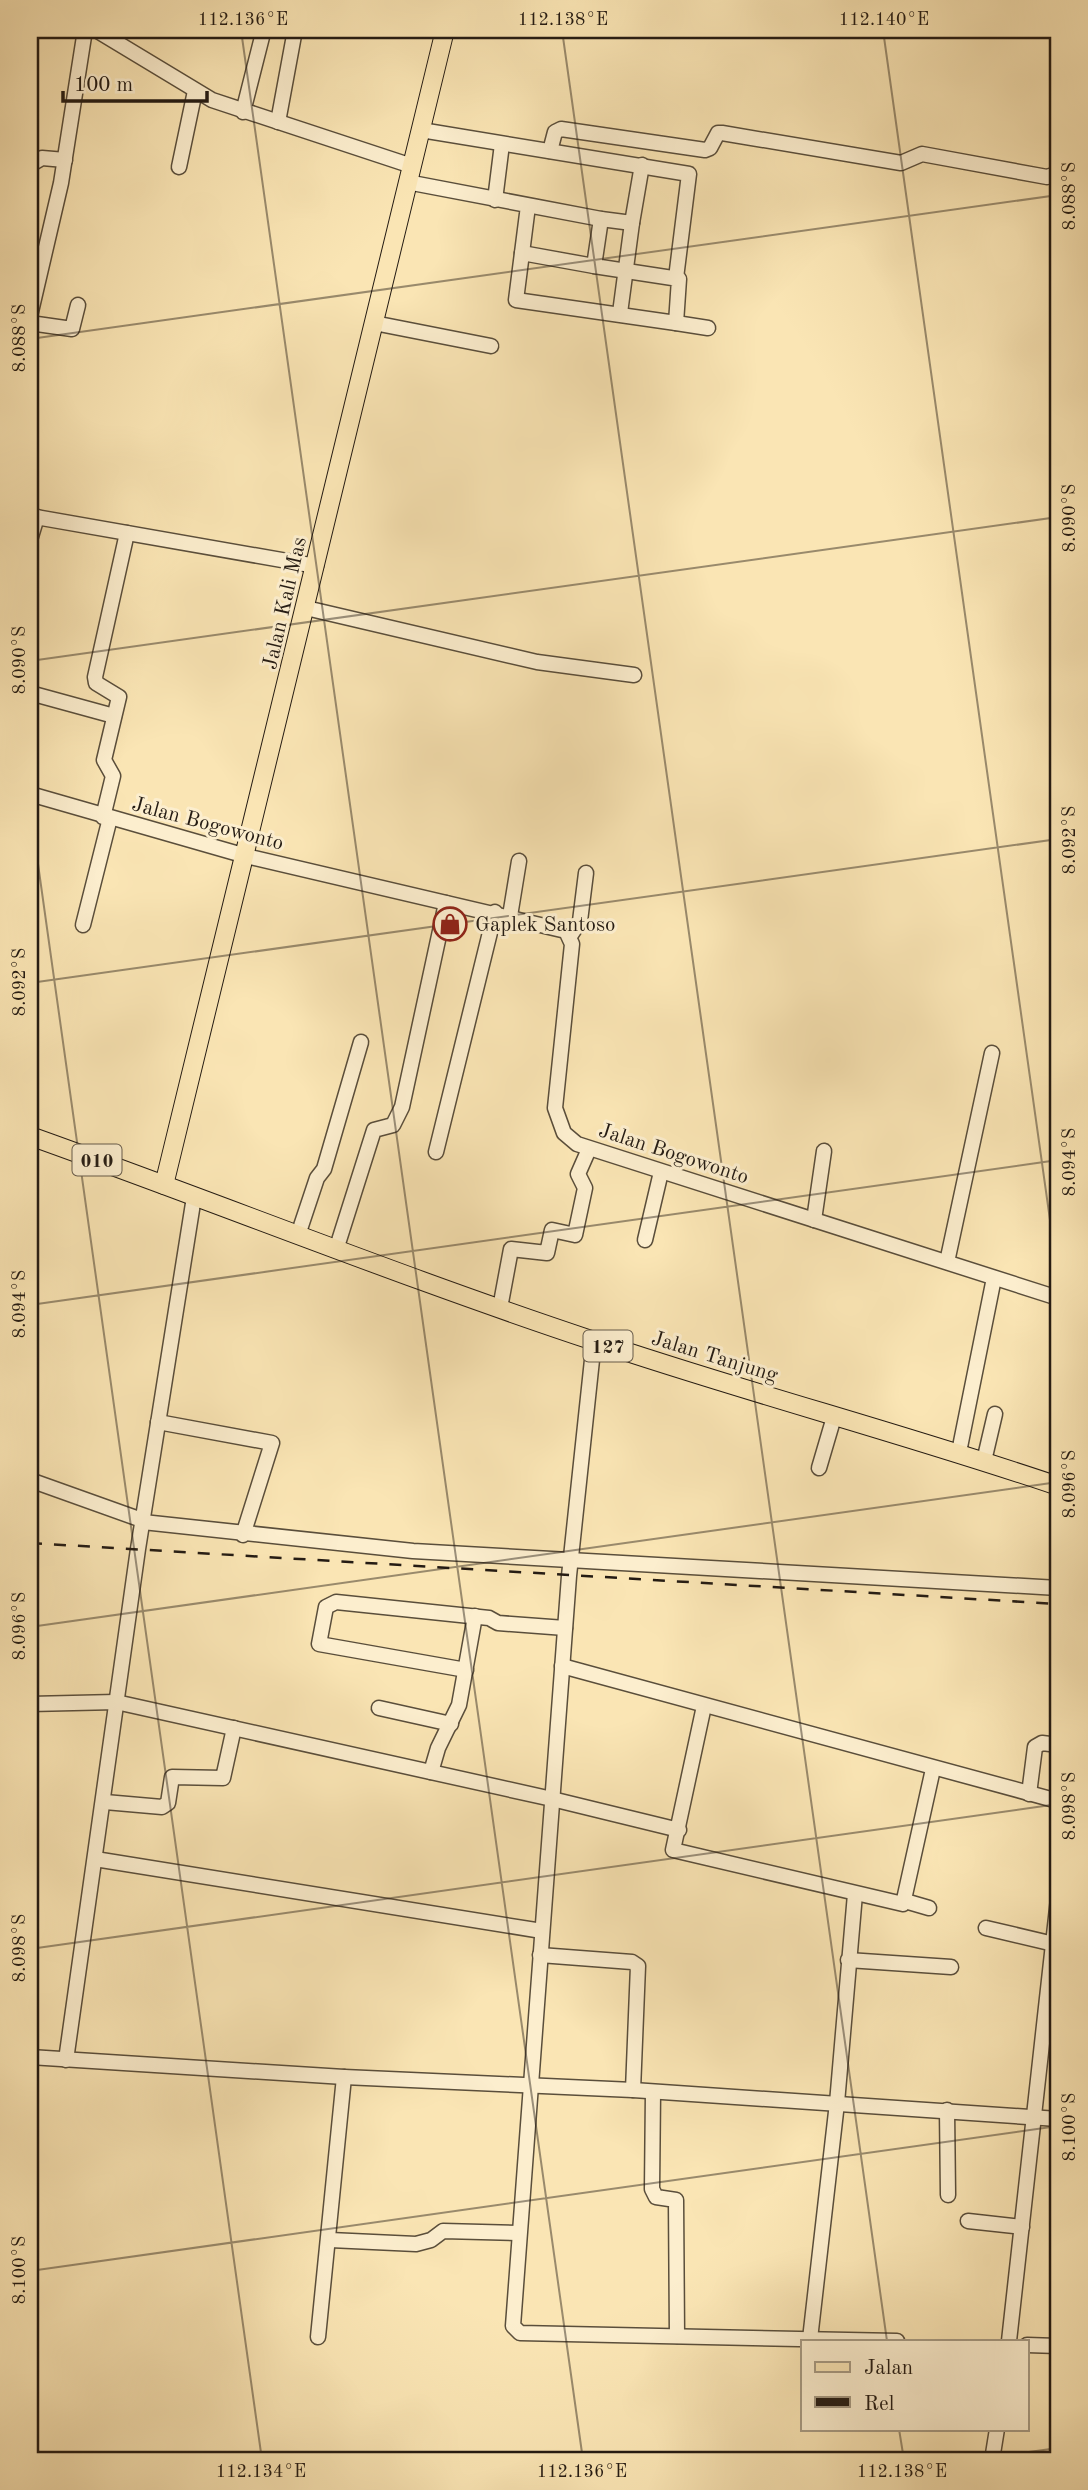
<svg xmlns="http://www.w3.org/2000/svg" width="1088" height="2490" font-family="'Old Standard TT',serif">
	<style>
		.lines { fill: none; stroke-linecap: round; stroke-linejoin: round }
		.minor-casing { stroke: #5a4e3b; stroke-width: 17 }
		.major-casing { stroke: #241b13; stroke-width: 20 }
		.minor { stroke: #fceece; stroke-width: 14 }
		.major { stroke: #fae5b4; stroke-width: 18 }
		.rail { stroke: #241b13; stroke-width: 2.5; stroke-dasharray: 12 12; stroke-linecap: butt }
		.ticks { fill: none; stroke: #241b13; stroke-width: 2; stroke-opacity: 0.45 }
		.labels { text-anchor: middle; stroke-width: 6; stroke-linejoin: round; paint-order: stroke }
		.shield { fill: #fceece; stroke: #655a4b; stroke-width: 2 }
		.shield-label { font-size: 19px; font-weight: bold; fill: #241b13 }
		.street-label { font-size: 21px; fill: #241b13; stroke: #fceece }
		.poi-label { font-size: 21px; fill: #241b13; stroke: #fceece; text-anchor: start }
		.neatline { fill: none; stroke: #241b13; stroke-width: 2.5 }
		.ticks-label { font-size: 18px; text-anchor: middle; fill: #241b13 }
	</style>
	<rect width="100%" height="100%" fill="#fae5b4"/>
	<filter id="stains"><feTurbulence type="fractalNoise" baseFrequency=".00286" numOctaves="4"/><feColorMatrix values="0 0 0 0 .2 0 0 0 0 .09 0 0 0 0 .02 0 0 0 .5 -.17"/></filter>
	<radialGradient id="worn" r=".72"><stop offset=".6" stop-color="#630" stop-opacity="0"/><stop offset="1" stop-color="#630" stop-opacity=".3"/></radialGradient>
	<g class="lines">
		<defs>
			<g id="minor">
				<polyline points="96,30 212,100 412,166"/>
				<polyline points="1057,30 1058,38"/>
				<polyline points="243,112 262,37"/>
				<polyline points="278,122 295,30"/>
				<polyline points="421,130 689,174 676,278"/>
				<polyline points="550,151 555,132 561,129 705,150 710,148 718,133 722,133 901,163 922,154 1047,177 1056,174 1058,168"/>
				<polyline points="30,165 42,158 65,160"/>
				<polyline points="179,167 195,91"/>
				<polyline points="407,182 601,219 594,266 679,279 676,323 516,300 528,206"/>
				<polyline points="495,200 502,144"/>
				<polyline points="601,219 632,223 642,165"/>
				<polyline points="522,253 594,266"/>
				<polyline points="620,313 632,223"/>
				<polyline points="30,316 61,183 85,30"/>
				<polyline points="30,323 72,329 78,305"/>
				<polyline points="374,323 491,346"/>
				<polyline points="676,323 708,328"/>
				<polyline points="30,516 316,566"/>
				<polyline points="30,540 37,517"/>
				<polyline points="306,608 537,662 634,675"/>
				<polyline points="30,693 114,716"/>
				<polyline points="30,794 246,856 566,931 572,944 555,1108 564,1133 577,1144 1058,1298"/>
				<polyline points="103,817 113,776 104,760 119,697 96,683 95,677 127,533"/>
				<polyline points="510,916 519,861"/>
				<polyline points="83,925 110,818"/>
				<polyline points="570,936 580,921 586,873"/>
				<polyline points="436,1152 495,912"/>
				<polyline points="814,1220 824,1151"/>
				<polyline points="298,1235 317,1178 324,1169 361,1042"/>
				<polyline points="645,1240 661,1172"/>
				<polyline points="336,1250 374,1130 393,1125 402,1107 446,903"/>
				<polyline points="947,1262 992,1053"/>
				<polyline points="500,1308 511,1249 547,1253 552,1230 575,1235 585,1188 578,1174 589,1149"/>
				<polyline points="594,1341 569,1576 513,2326 520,2333 897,2341"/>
				<polyline points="158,1422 272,1443 243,1535"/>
				<polyline points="959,1452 994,1278"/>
				<polyline points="984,1461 995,1414"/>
				<polyline points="819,1468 834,1417"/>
				<polyline points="30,1480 142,1520"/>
				<polyline points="143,1522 413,1551 1058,1588"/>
				<polyline points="562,1666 1058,1801"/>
				<polyline points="466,1670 319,1644 326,1607 336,1602 489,1618 498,1623 565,1628"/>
				<polyline points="30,1704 116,1702 552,1799 679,1830"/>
				<polyline points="704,1706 673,1850 903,1904 933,1769"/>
				<polyline points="379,1708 451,1724"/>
				<polyline points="431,1772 438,1748 459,1705 475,1616"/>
				<polyline points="1029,1794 1035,1747 1042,1743 1058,1745"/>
				<polyline points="105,1802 162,1807 168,1803 172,1777 223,1778 234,1728"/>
				<polyline points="95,1859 542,1931"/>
				<polyline points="905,1901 929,1908"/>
				<polyline points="986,1928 1058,1945"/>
				<polyline points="540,1955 632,1962 638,1966 633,2090"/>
				<polyline points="848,1960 951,1967"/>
				<polyline points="30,2057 344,2077 633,2090 1058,2119"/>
				<polyline points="66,2060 138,1549 194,1197"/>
				<polyline points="653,2092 652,2189 656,2197 676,2200 677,2336"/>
				<polyline points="947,2110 948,2195"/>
				<polyline points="968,2221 1022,2227"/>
				<polyline points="330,2240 416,2244 431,2240 443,2231 519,2233"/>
				<polyline points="318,2337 344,2077"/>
				<polyline points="810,2339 837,2103 855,1894"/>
				<polyline points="1009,2341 1058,1899"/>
				<polyline points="1027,2345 1058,2346"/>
				<polyline points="992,2460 997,2429"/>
			</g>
			<g id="major">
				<path d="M30,1136C218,1203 404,1278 594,1341C748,1393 905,1434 1058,1486"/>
				<polyline points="164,1185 445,30"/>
			</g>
		</defs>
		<!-- minor casing -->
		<use href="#minor" class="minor-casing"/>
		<!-- major casing -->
		<use href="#major" class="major-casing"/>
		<!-- minor -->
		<use href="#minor" class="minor"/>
		<!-- major -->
		<use href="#major" class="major"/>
		<!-- rail -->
		<polyline class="rail" points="30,1543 1058,1604"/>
	</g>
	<!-- ticks -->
	<path class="ticks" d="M241,30L583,2460M562,30L887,2341M883,30L1058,1277M30,339L1058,195M30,661L1058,517M30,807L262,2460M30,983L1058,839M30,1305L1058,1160M30,1627L1058,1482M30,1949L1058,1804M30,2271L1058,2126M899,2429L904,2460M972,2460L1058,2448"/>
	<!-- icons -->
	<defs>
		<symbol id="shop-ring" viewBox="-11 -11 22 22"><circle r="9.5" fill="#fceece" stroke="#8f2418" stroke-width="1.5"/><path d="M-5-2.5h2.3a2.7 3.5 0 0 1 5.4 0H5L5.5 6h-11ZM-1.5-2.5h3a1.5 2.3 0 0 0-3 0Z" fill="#8f2418"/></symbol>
	</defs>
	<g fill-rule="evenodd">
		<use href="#shop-ring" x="431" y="905" width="38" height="38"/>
	</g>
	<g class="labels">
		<!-- shield labels -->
		<g class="shield">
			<rect x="72.5" y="1144.5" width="49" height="31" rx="5"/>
			<rect x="583.5" y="1330.5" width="49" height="31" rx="5"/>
		</g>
		<g class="shield-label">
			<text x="97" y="1167">010</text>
			<text x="608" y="1353">127</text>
		</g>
		<!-- street labels -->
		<g class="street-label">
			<text transform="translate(284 603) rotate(-77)" y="7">Jalan Kali Mas</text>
			<text transform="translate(208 823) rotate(15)" y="7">Jalan Bogowonto</text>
			<text transform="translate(674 1153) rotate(18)" y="7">Jalan Bogowonto</text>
			<text transform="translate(715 1356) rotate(17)" y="7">Jalan Tanjung</text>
		</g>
		<!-- poi labels -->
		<g class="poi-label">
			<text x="475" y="931">Gaplek Santoso</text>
		</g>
	</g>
	<!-- margin -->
	<rect width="1088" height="2490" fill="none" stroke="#fae5b4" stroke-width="77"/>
	<!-- legend -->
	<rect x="801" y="2340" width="228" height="91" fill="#fceece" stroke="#a69a83" stroke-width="2"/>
	<rect x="815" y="2362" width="35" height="10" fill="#fae5b4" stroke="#a69a83" stroke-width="2"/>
	<text x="864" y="2374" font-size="21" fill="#241b13">Jalan</text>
	<rect x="815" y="2397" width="35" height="10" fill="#241b13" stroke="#a69a83" stroke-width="2"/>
	<text x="864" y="2410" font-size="21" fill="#241b13">Rel</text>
	<!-- scale -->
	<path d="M63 91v10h144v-10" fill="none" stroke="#241b13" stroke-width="3.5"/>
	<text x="74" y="91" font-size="21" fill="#241b13" stroke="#fceece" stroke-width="5" paint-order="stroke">100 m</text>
	<rect x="38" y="38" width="1012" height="2414" class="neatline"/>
	<g class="ticks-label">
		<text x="243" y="25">112.136°E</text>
		<text x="563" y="25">112.138°E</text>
		<text x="884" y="25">112.140°E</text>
		<text transform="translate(1069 196) rotate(-90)" y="6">8.088°S</text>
		<text transform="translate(19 338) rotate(-90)" y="6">8.088°S</text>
		<text transform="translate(1069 518) rotate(-90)" y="6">8.090°S</text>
		<text transform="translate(19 660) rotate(-90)" y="6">8.090°S</text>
		<text transform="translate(1069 840) rotate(-90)" y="6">8.092°S</text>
		<text transform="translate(19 982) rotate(-90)" y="6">8.092°S</text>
		<text transform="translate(1069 1162) rotate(-90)" y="6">8.094°S</text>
		<text transform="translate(19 1304) rotate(-90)" y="6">8.094°S</text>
		<text transform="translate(1069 1484) rotate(-90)" y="6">8.096°S</text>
		<text transform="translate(19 1626) rotate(-90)" y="6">8.096°S</text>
		<text transform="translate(1069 1806) rotate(-90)" y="6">8.098°S</text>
		<text transform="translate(19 1948) rotate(-90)" y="6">8.098°S</text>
		<text transform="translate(1069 2127) rotate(-90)" y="6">8.100°S</text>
		<text transform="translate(19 2270) rotate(-90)" y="6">8.100°S</text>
		<text x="261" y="2477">112.134°E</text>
		<text x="582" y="2477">112.136°E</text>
		<text x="902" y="2477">112.138°E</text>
	</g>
	<rect width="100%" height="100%" filter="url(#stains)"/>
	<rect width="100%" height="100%" fill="url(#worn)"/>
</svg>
